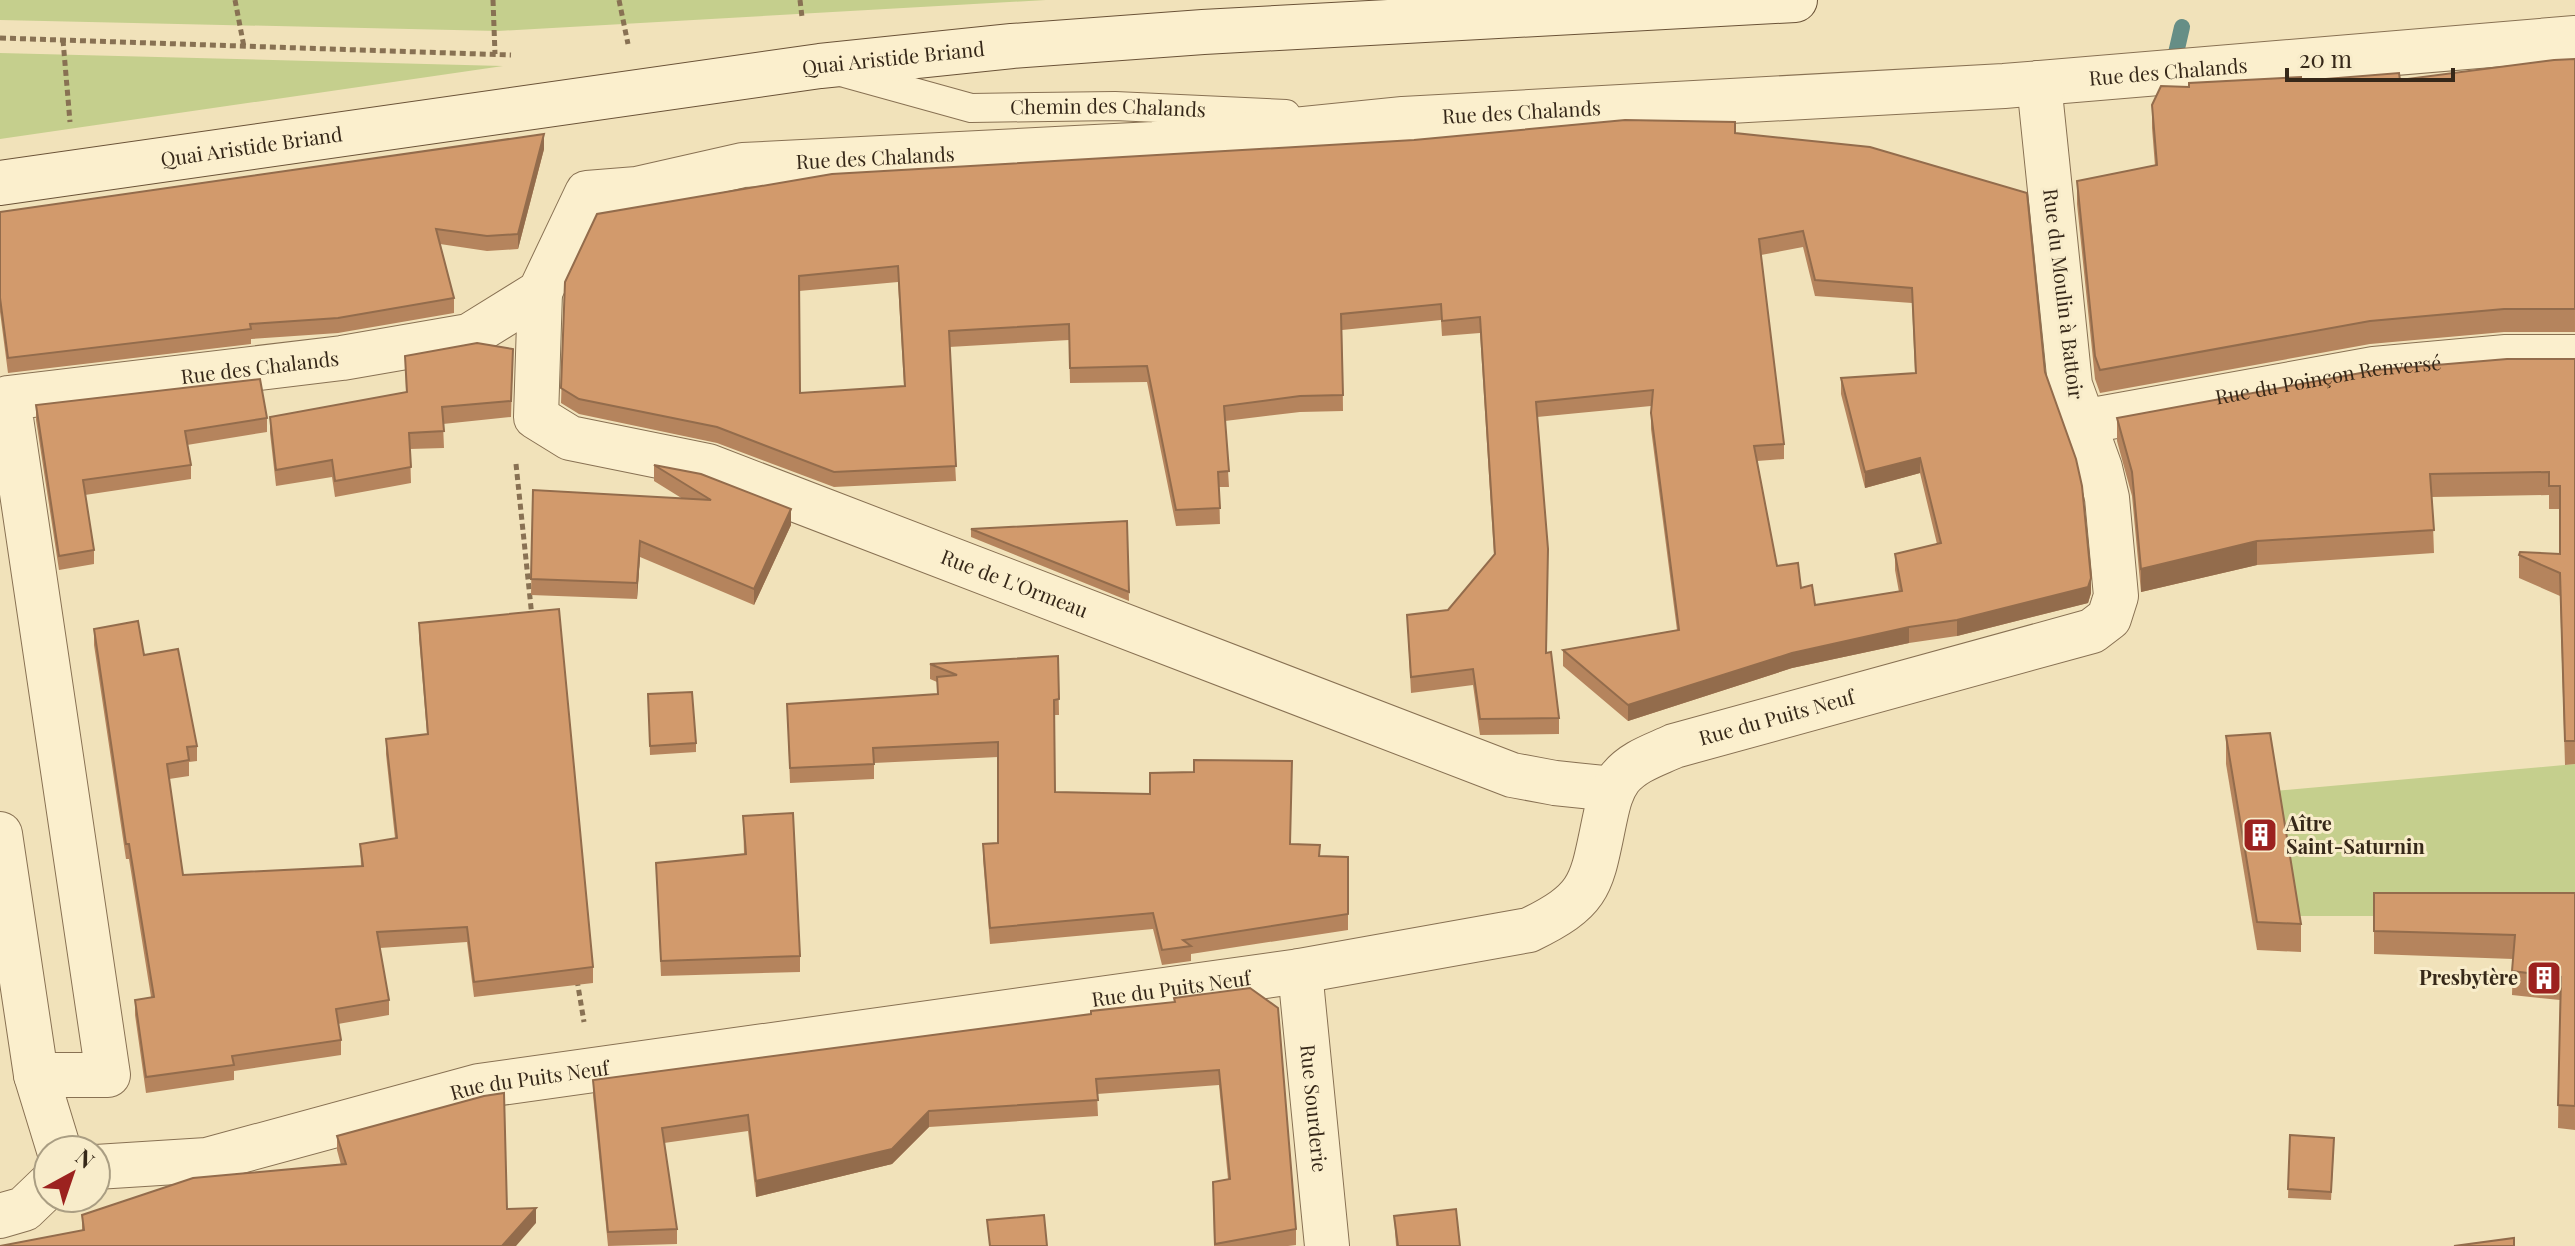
<svg xmlns="http://www.w3.org/2000/svg" width="2575" height="1246" font-family="'Playfair Display',serif">
	<style>
		.green { fill: #c5cf8d }
		.lines { fill: none; stroke-linecap: round; stroke-linejoin: round }
		.stream { stroke: #668e86; stroke-width: 16 }
		.service-casing { stroke: #887153; stroke-width: 30 }
		.minor-casing { stroke: #887153; stroke-width: 46 }
		.secondary-casing { stroke: #6a5237; stroke-width: 46 }
		.path { stroke: #887153; stroke-width: 5; stroke-dasharray: 6 4; stroke-linecap: butt }
		.service { stroke: #fbefcd; stroke-width: 28 }
		.minor { stroke: #fbefcd; stroke-width: 44 }
		.secondary { stroke: #fbefcd; stroke-width: 44 }
		.wall { fill: #b5845d; fill-rule: evenodd }
		.shaded-wall { fill: #936c4c }
		.building { fill: #d29a6c; stroke: #936c4c; stroke-width: 2; fill-rule: evenodd }
		.labels { text-anchor: middle; stroke-width: 6; stroke-linejoin: round; paint-order: stroke }
		.street-label { font-size: 20px; fill: #362819; stroke: #f8ecca }
		.poi-label { font-size: 20px; font-weight: bold; fill: #362819; stroke: #f8ecca; text-anchor: start }
	</style>
	<rect width="100%" height="100%" fill="#f1e2ba"/>
	<!-- green -->
	<g class="green">
		<polygon points="0,0 1046,0 498,31 0,20"/>
		<polygon points="0,53 503,66 0,139"/>
		<polygon points="2575,764 2575,916 2295,916 2275,791"/>
	</g>
	<g class="lines">
		<!-- stream -->
		<polyline class="stream" points="2176,53 2182,27"/>
		<defs>
			<g id="service">
				<path id="s1" d="M841,72L971,108L1115,106L1286,114"/>
			</g>
			<g id="minor">
				<path id="s2" d="M540,292L536,417L570,438L708,466L1512,775L1555,783L1613,789"/>
				<path id="s3" d="M2082,422L2374,369L2506,357H2575"/>
				<polyline points="0,834 36,1075 59,1150"/>
				<path id="s4" d="M1300,971L1327,1246"/>
				<path id="s5" d="M36,1075H108L8,398L342,358L469,336L540,292L587,193L637,189L743,165L1154,144L1403,119L2004,86L2575,38"/>
				<path id="s6" d="M96,1167L207,1160L479,1086L1300,971L1529,930C1593,899 1591,884 1605,818C1608,804 1611,790 1620,778C1634,761 1655,755 1674,746L2092,631L2109,618L2116,596L2107,498L2100,468L2070,385L2039,83"/>
				<polyline points="0,1216 24,1209 48,1186"/>
			</g>
			<g id="secondary">
				<path id="s7" d="M0,183L820,66L1012,46L1203,32L1795,0"/>
			</g>
		</defs>
		<!-- service casing -->
		<use href="#service" class="service-casing"/>
		<!-- minor casing -->
		<use href="#minor" class="minor-casing"/>
		<!-- secondary casing -->
		<use href="#secondary" class="secondary-casing"/>
		<!-- path -->
		<g class="path">
			<polyline points="235,0 244,47"/>
			<polyline points="493,0 495,54"/>
			<polyline points="619,0 628,44"/>
			<polyline points="800,0 802,17"/>
			<polyline points="0,38 511,55"/>
			<polyline points="63,40 70,122"/>
			<polyline points="516,464 532,617"/>
			<polyline points="577,980 584,1022"/>
		</g>
		<!-- service -->
		<use href="#service" class="service"/>
		<!-- minor -->
		<use href="#minor" class="minor"/>
		<!-- secondary -->
		<use href="#secondary" class="secondary"/>
	</g>
	<!-- wall -->
	<g class="wall">
		<polygon points="2575,59 2575,332 2504,332 2370,344 2100,393 2095,379 2077,204 2077,181 2155,166 2152,128 2152,105 2189,87 2301,81 2400,80"/>
		<path d="M1735,133L2045,372L2091,593L2088,603L1957,636L1909,643L1792,668L1628,721L1563,666V650L1677,630L1651,429V406L1537,417L1547,653L1559,718V734L1480,735L1473,685L1411,693L1407,615L1448,610L1494,555L1480,333L1442,336L1441,320L1342,330L1343,411L1300,412L1225,421L1229,487H1219L1220,524L1176,526L1147,382L1070,383L1069,340L949,347L956,481L834,487L717,443L579,414L561,403L565,282ZM1803,247L1815,296L1912,303L1915,373L1841,378V394L1865,488L1920,473L1937,544L1895,554V570L1899,592L1815,605L1801,588L1777,566L1757,461L1784,459V444L1761,255ZM898,282L904,386L800,393L799,291Z"/>
		<polygon points="544,149 518,249 487,251 440,244 454,298 454,313 338,333 251,339 251,344 8,373 0,312 0,212"/>
		<polygon points="513,349 511,417 443,424 444,448 410,449 411,483 335,497 332,477 276,486 270,433 270,417 406,392 405,356"/>
		<polygon points="2575,359 2575,764 2565,765 2560,596 2519,578 2519,555 2560,554 2560,509 2549,509 2549,495 2432,497 2434,553 2257,565 2141,592 2132,496 2117,441 2117,418"/>
		<polygon points="36,405 267,418 267,432 187,445 191,465 191,479 85,495 94,550 94,564 59,570 36,420"/>
		<polygon points="654,465 791,525 754,605 640,557 637,599 531,595 533,490 683,499 654,481"/>
		<polygon points="1127,521 1129,601 971,537 971,529"/>
		<polygon points="419,623 593,967 593,983 474,997 467,942 380,948 389,1000 389,1015 338,1024 341,1040 341,1055 234,1071 234,1080 146,1093 135,1015 135,1000 151,997 129,859 126,859 94,645 94,629 144,655 197,746 197,761 189,762 189,776 169,779 183,875 361,866 360,844 395,838 386,754 386,739 427,734 419,638"/>
		<polygon points="1058,656 1059,715 1055,715 1055,792 1290,844 1320,856 1348,857 1348,930 1191,954 1191,961 1162,965 1153,929 990,944 983,859 983,844 998,843 998,757 874,763 874,779 790,783 787,704 937,694 937,682 930,679 930,664"/>
		<polygon points="648,694 696,743 696,752 650,755"/>
		<polygon points="2226,736 2301,924 2301,952 2257,950 2226,764"/>
		<polygon points="743,816 800,956 800,972 661,976 656,863 744,854"/>
		<polygon points="2374,893 2575,893 2575,1130 2558,1128 2560,1000 2512,995 2513,959 2374,954"/>
		<polygon points="1250,988 1296,1229 1296,1245 1288,1246 1214,1246 1213,1182 1228,1179 1219,1085 1097,1094 1098,1116 929,1127 892,1164 756,1197 748,1131 664,1143 677,1229 677,1244 608,1246 593,1095 593,1080 1091,1014 1174,1002 1174,998"/>
		<polygon points="2290,1135 2334,1146 2331,1200 2288,1198"/>
		<polygon points="337,1136 536,1223 82,1231 82,1215 341,1165 337,1150"/>
		<polygon points="1394,1216 1460,1246 1396,1246"/>
	</g>
	<!-- shaded-wall -->
	<g class="shaded-wall">
		<polygon points="544,134 544,149 518,249 518,234"/>
		<polygon points="1920,458 1920,473 1865,488 1865,472"/>
		<polygon points="791,509 791,525 754,605 754,589"/>
		<polygon points="640,541 640,557 637,599 637,583"/>
		<polygon points="2257,541 2257,565 2141,592 2141,569"/>
		<polygon points="2091,578 2091,593 2088,603 1957,636 1957,620"/>
		<polygon points="1909,627 1909,643 1792,668 1628,721 1628,705 1792,653"/>
		<polygon points="929,1111 929,1127 892,1164 756,1197 756,1181"/>
		<polygon points="536,1208 536,1223 516,1246 502,1246"/>
	</g>
	<!-- building -->
	<g class="building">
		<polygon points="2575,59 2575,309 2504,309 2370,321 2100,370 2095,356 2077,181 2157,165 2152,105 2161,86 2189,87 2189,83 2301,77 2301,81 2399,73 2400,80 2554,60"/>
		<path d="M1625,120L1735,122V133L1870,147L2027,193L2045,372L2076,459L2082,486L2091,578L2088,587L1957,620L1909,627L1792,653L1628,705L1563,650L1679,630L1651,413L1653,390L1536,402L1548,549L1546,653L1551,652L1559,718L1480,719L1473,669L1411,677L1407,615L1448,610L1495,554L1480,317L1442,321L1441,304L1341,314L1343,395L1300,396L1224,406L1229,471L1218,472L1220,508L1176,510L1147,366L1070,368L1069,324L949,331L956,466L834,472L717,427L579,399L561,388L565,282L597,214L832,174L1414,140ZM1803,231L1815,280L1912,288L1916,373L1841,378L1865,472L1920,458L1941,543L1895,554L1902,591L1815,605L1812,585L1801,588L1798,563L1777,566L1754,446L1784,444L1759,239ZM898,266L905,386L800,393L799,276Z"/>
		<polygon points="544,134 518,234 487,236 436,229 454,298 338,318 250,324 251,329 8,358 0,298 0,212"/>
		<polygon points="477,343 513,349 511,401 442,407 444,431 409,433 411,467 335,481 332,460 276,470 270,417 407,392 405,356"/>
		<polygon points="2507,359 2575,359 2575,741 2565,741 2560,573 2519,555 2520,552 2560,554 2560,486 2549,486 2549,472 2430,474 2434,530 2257,541 2141,569 2132,472 2117,418 2377,370"/>
		<polygon points="260,379 267,418 185,431 191,465 83,480 94,550 59,556 36,405"/>
		<polygon points="654,465 701,474 791,509 754,589 640,541 637,583 531,579 533,490 711,500"/>
		<polygon points="1127,521 1129,592 971,529"/>
		<polygon points="559,609 593,967 474,982 467,927 377,932 389,1000 336,1009 341,1040 232,1056 234,1065 146,1077 135,1000 154,997 129,844 126,844 94,629 138,621 144,655 178,649 197,746 187,747 189,760 167,764 183,875 363,866 360,844 397,838 386,739 428,734 419,623"/>
		<polygon points="1058,656 1059,699 1054,700 1055,792 1150,794 1150,773 1194,772 1194,760 1292,761 1290,844 1320,845 1319,856 1348,857 1348,914 1183,940 1191,946 1162,950 1153,913 990,928 983,844 998,843 998,742 873,748 874,764 790,768 787,704 938,694 937,677 957,675 930,664"/>
		<polygon points="692,692 696,743 650,746 648,694"/>
		<polygon points="2270,733 2301,924 2257,922 2226,736"/>
		<polygon points="793,813 800,956 661,961 656,863 746,854 743,816"/>
		<polygon points="2374,893 2575,893 2575,1106 2558,1105 2561,977 2512,971 2515,935 2374,931"/>
		<polygon points="1250,988 1278,1008 1296,1229 1215,1244 1213,1182 1230,1179 1219,1070 1096,1079 1098,1100 929,1111 892,1149 756,1181 748,1115 662,1128 677,1229 608,1232 593,1080 1091,1014 1091,1011 1175,1002 1174,998"/>
		<polygon points="504,1093 507,1209 536,1208 502,1246 0,1246 84,1230 82,1215 193,1178 346,1164 337,1136 484,1096"/>
		<polygon points="2290,1135 2334,1138 2331,1192 2288,1189"/>
		<polygon points="1456,1209 1460,1246 1398,1246 1394,1216"/>
		<polygon points="1044,1215 1047,1246 990,1246 987,1220"/>
		<polygon points="2514,1238 2514,1246 2454,1246"/>
	</g>
	<!-- icons -->
	<defs>
		<symbol id="building-square" viewBox="-11 -11 22 22"><rect x="-9" y="-9" width="18" height="18" rx="4" fill="#9c221f" stroke="#f8ecca"/><path d="M-4-6H4V6H1V3H-1V6H-4ZM-2.5-4.3h1.7v1.8h-1.7ZM.8-4.3h1.7v1.8H.8ZM-2.5-1h1.7V.8h-1.7ZM.8-1h1.7V.8H.8Z" fill="#fff"/></symbol>
	</defs>
	<g fill-rule="evenodd">
		<use href="#building-square" x="2240" y="815" width="40" height="40"/>
		<use href="#building-square" x="2524" y="958" width="40" height="40"/>
	</g>
	<g class="labels">
		<!-- street labels -->
		<g class="street-label">
			<text dy="7" stroke="none"><textPath href="#s7" startOffset="902">Quai Aristide Briand</textPath></text>
			<text dy="7" stroke="none"><textPath href="#s5" startOffset="3002">Rue des Chalands</textPath></text>
			<text dy="7" stroke="none"><textPath href="#s1" startOffset="272">Chemin des Chalands</textPath></text>
			<text dy="7" stroke="none"><textPath href="#s5" startOffset="2354">Rue des Chalands</textPath></text>
			<text dy="7" stroke="none"><textPath href="#s7" startOffset="254">Quai Aristide Briand</textPath></text>
			<text dy="7" stroke="none"><textPath href="#s5" startOffset="1706">Rue des Chalands</textPath></text>
			<text transform="translate(2063 294) rotate(83)" y="7">Rue du Moulin à Battoir</text>
			<text dy="7" stroke="none"><textPath href="#s5" startOffset="1010">Rue des Chalands</textPath></text>
			<text dy="7" stroke="none"><textPath href="#s3" startOffset="250">Rue du Poinçon Renversé</textPath></text>
			<text dy="7" stroke="none"><textPath href="#s2" startOffset="634">Rue de L'Ormeau</textPath></text>
			<text dy="7" stroke="none"><textPath href="#s6" startOffset="1812">Rue du Puits Neuf</textPath></text>
			<text dy="7" stroke="none"><textPath href="#s6" startOffset="1092">Rue du Puits Neuf</textPath></text>
			<text dy="7" stroke="none"><textPath href="#s6" startOffset="444">Rue du Puits Neuf</textPath></text>
			<text dy="7" stroke="none"><textPath href="#s4" startOffset="138">Rue Sourderie</textPath></text>
		</g>
		<!-- poi labels -->
		<g class="poi-label">
			<text x="2286" y="831">Aître<tspan x="2286" dy="23">Saint-Saturnin</tspan></text>
			<text x="2518" y="985" text-anchor="end">Presbytère</text>
		</g>
	</g>
	<!-- north arrow -->
	<g transform="translate(72 1174) rotate(40)"><circle r="38" fill="#f8ecca" stroke="#aa9e83" stroke-width="2"/>
	<path d="M0-6L14 30L0 20L-14 30Z" fill="#9c221f"/>
	<text y="-12" font-size="22" font-weight="bold" text-anchor="middle" fill="#362819">N</text>
	</g>
	<!-- scale -->
	<path d="M2287 68v12h166v-12" fill="none" stroke="#362819" stroke-width="4"/>
	<text x="2299" y="68" font-size="24" fill="#362819" stroke="#f8ecca" stroke-width="6" paint-order="stroke">20 m</text>
</svg>
